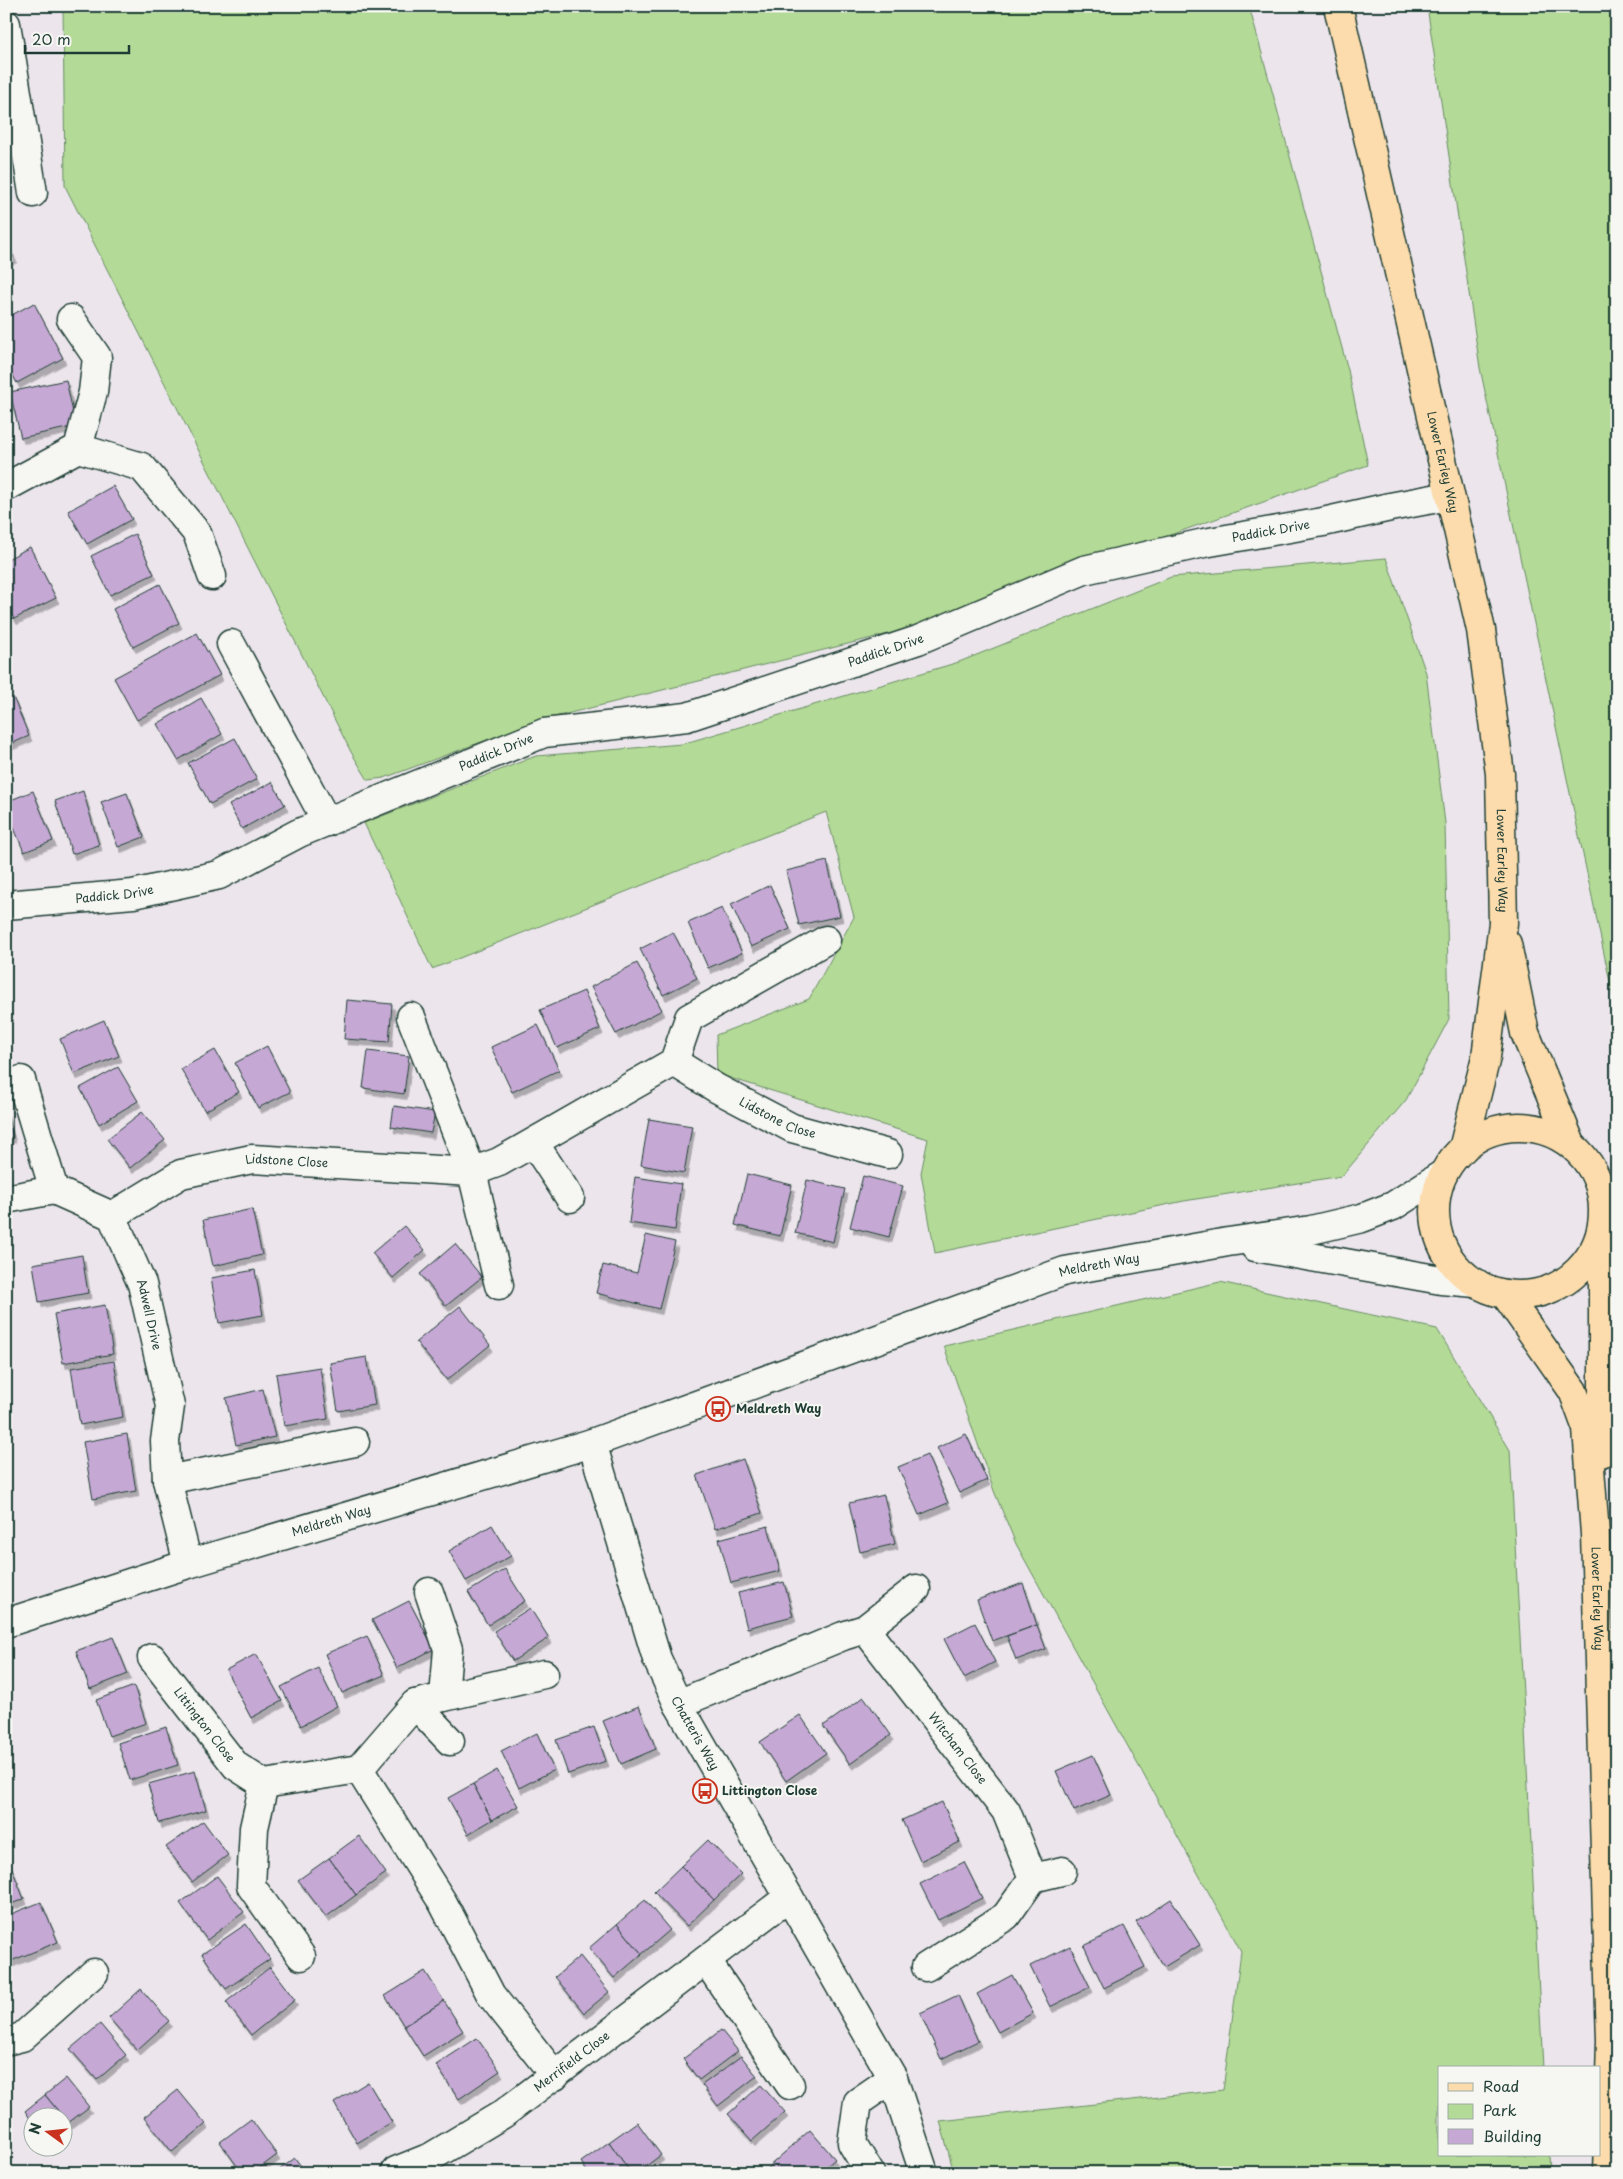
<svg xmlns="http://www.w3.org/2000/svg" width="1623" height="2179" font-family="'Playpen Sans',sans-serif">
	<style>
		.green { fill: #b3da96; stroke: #698c65 }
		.building { fill: #c5a8d4; stroke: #1f3d34; filter: url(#shadow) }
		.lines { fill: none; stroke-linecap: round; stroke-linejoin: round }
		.minor-casing { stroke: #1f3d34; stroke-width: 31 }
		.major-casing { stroke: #1f3d34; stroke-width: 31 }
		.minor { stroke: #f6f6f2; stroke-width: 28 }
		.major { stroke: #fcdcac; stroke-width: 28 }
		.labels { text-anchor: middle; stroke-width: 4; stroke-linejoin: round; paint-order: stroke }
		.street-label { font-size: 12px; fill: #1f3d34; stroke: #f6f6f2 }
		.poi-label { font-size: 12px; font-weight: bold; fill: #1f3d34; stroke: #f6f6f2; text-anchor: start }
	</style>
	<defs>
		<filter id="shadow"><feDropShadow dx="3" dy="5.5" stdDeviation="0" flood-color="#0004"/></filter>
	</defs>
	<rect width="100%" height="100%" fill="#ece6ec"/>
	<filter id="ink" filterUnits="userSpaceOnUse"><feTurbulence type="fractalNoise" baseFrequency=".02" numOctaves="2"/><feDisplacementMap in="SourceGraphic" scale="10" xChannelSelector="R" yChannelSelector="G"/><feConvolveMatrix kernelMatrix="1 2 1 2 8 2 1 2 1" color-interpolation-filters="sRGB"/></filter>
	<g filter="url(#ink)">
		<!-- green -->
		<g class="green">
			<polygon points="63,6 1249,6 1348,370 1368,465 896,632 538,721 384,778 368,780 351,752 65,186"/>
			<polygon points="1427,6 1617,6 1617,1015 1480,368"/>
			<polygon points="1386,558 1426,673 1445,823 1449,1019 1406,1100 1342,1176 1184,1201 935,1253 921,1173 928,1139 717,1074 716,1035 809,999 854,917 826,812 432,969 364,823 536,756 682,744 959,662 1171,577"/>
			<polygon points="1220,1282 1437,1329 1510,1450 1543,2068 1439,2068 1439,2155 1548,2155 1549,2173 954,2173 940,2121 1223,2090 1241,1951 1016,1544 994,1491 944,1346"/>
		</g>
		<!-- building -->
		<g class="building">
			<polygon points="6,242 14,257 6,261"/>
			<polygon points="34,303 63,358 17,383 6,363 6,318"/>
			<polygon points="66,380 76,426 21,438 10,392"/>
			<polygon points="113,486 132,519 87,544 68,511"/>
			<polygon points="135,534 154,574 110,595 91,556"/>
			<polygon points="30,547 56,598 14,619 6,605 6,560"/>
			<polygon points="160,584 179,623 133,647 113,609"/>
			<polygon points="197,633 220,675 137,720 114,678"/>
			<polygon points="13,697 29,736 6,746 6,700"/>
			<polygon points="201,698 222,734 178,760 157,724"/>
			<polygon points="235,738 257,779 210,804 188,763"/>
			<polygon points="272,782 285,805 242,829 229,805"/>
			<polygon points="33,791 53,841 24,852 6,809 6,802"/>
			<polygon points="83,791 99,845 72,854 55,801"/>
			<polygon points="127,793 144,837 118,847 101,802"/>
			<polygon points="827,861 840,916 799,925 786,871"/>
			<polygon points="770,885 790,929 751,947 731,904"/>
			<polygon points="722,908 742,953 708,968 688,923"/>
			<polygon points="673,932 697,978 663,995 640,949"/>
			<polygon points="637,963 662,1010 616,1034 591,987"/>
			<polygon points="584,991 600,1029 557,1048 540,1010"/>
			<polygon points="347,1000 392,1004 389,1042 344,1039"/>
			<polygon points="104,1020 119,1056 74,1074 60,1039"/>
			<polygon points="538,1025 559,1070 512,1092 491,1047"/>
			<polygon points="267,1046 290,1092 258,1108 235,1063"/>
			<polygon points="215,1050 239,1092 205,1111 181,1069"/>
			<polygon points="368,1051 409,1056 404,1094 363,1088"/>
			<polygon points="118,1067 138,1101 99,1124 80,1088"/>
			<polygon points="394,1106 435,1112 431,1133 391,1127"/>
			<polygon points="6,1111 13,1137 6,1139"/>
			<polygon points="142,1112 165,1140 130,1168 107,1139"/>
			<polygon points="649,1119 692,1126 684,1173 641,1165"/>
			<polygon points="747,1174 792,1185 780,1236 735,1225"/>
			<polygon points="863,1176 903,1186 889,1237 850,1227"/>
			<polygon points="635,1177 681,1184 675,1230 629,1223"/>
			<polygon points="807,1180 845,1189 833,1242 795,1233"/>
			<polygon points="252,1209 262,1255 213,1266 203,1220"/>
			<polygon points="404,1226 425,1250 393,1278 372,1253"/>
			<polygon points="646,1235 675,1242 659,1309 596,1293 603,1265 637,1273"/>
			<polygon points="455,1244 482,1277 446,1306 420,1274"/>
			<polygon points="82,1255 88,1293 39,1302 33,1264"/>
			<polygon points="255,1270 263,1315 219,1323 211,1278"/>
			<polygon points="105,1305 113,1354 63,1363 54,1314"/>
			<polygon points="460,1306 490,1345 447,1380 416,1342"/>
			<polygon points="367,1357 375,1405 338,1411 330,1363"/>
			<polygon points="114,1361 123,1417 80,1425 71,1368"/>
			<polygon points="320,1367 328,1419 284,1426 276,1374"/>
			<polygon points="263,1389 275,1437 236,1445 226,1398"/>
			<polygon points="127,1434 136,1491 93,1499 83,1442"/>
			<polygon points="966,1434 987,1480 959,1493 937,1448"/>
			<polygon points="927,1455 948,1503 919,1515 898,1467"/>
			<polygon points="743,1459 762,1513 715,1529 697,1475"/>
			<polygon points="884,1495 895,1544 860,1552 849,1503"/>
			<polygon points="492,1525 511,1556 466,1581 449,1551"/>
			<polygon points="768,1526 780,1571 731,1583 719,1539"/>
			<polygon points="505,1569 525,1601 488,1625 468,1592"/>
			<polygon points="784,1582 793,1616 747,1628 738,1593"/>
			<polygon points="1023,1583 1037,1625 992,1641 977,1600"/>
			<polygon points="409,1601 434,1649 397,1668 372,1620"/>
			<polygon points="530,1608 549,1638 513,1661 494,1631"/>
			<polygon points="975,1623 995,1662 964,1678 944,1639"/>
			<polygon points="1037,1625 1046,1649 1016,1660 1007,1636"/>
			<polygon points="367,1636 384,1675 342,1693 325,1654"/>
			<polygon points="113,1637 128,1674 90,1689 76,1651"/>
			<polygon points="256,1654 282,1701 251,1718 226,1670"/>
			<polygon points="318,1668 337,1706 301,1726 281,1687"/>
			<polygon points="134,1686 146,1723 109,1736 96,1700"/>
			<polygon points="864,1697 891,1735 850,1764 823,1726"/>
			<polygon points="639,1706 656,1749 621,1764 603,1721"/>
			<polygon points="800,1715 826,1753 786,1781 760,1742"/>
			<polygon points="166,1727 178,1765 130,1780 118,1743"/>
			<polygon points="594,1727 606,1761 568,1774 556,1740"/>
			<polygon points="537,1733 554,1770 519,1788 501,1751"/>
			<polygon points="1093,1755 1111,1795 1074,1811 1056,1771"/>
			<polygon points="497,1770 518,1806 492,1820 473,1784"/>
			<polygon points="195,1771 206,1810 159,1823 148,1784"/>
			<polygon points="473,1784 492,1820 468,1834 448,1798"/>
			<polygon points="942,1802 960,1842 920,1861 902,1820"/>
			<polygon points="203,1821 228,1855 192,1882 166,1847"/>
			<polygon points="359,1836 386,1873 356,1895 329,1858"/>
			<polygon points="708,1840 741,1874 714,1900 681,1866"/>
			<polygon points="329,1858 356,1895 326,1917 298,1880"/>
			<polygon points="964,1862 982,1898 938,1920 920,1884"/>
			<polygon points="11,1866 24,1899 6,1906 6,1868"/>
			<polygon points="681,1866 714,1900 687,1926 654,1892"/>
			<polygon points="217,1876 244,1912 207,1940 180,1903"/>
			<polygon points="1171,1899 1200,1945 1164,1967 1136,1922"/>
			<polygon points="645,1900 670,1930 642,1954 617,1924"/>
			<polygon points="41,1902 58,1942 6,1963 6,1916"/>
			<polygon points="246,1924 270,1959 226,1989 202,1954"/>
			<polygon points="617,1924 642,1954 614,1978 589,1948"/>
			<polygon points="1124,1926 1145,1967 1104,1988 1084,1946"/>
			<polygon points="1070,1946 1090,1987 1050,2007 1030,1966"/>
			<polygon points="580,1956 609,1992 584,2013 555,1977"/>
			<polygon points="270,1967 295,2000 251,2035 226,2002"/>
			<polygon points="425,1971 444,2001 404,2026 385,1996"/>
			<polygon points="1012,1975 1033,2013 998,2032 977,1994"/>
			<polygon points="141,1989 169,2021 137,2050 109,2018"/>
			<polygon points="958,1995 978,2041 941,2059 920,2013"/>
			<polygon points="444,2001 463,2031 423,2056 404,2026"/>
			<polygon points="100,2024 126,2055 97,2080 70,2049"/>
			<polygon points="721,2030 738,2051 699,2080 683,2059"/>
			<polygon points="477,2038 500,2071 459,2099 436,2065"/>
			<polygon points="741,2056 757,2076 718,2106 702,2085"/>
			<polygon points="66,2078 89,2107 68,2123 45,2095"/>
			<polygon points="368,2082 392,2122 357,2143 334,2103"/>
			<polygon points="761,2085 785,2112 752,2141 728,2114"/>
			<polygon points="178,2090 206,2124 172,2152 144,2117"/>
			<polygon points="45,2095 68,2123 62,2128 62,2116 32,2116 32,2121 25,2111"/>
			<polygon points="251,2119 277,2155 253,2173 242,2173 220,2142"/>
			<polygon points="637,2122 661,2155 637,2173 631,2173 609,2142"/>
			<polygon points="810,2130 835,2159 819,2173 772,2173 767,2168"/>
			<polygon points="609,2142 631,2173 588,2173 581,2162"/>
			<polygon points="295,2158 306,2173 275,2173"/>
		</g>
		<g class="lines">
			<defs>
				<g id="minor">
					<polyline points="6,24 33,193"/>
					<polyline points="78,448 142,467 197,533 212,576"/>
					<polyline points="6,487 78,448 93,392 97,357 71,319"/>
					<polyline points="231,644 327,822"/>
					<path id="s1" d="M6,905L133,894L219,875L299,833L544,733L687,717L918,640L1084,570L1204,543L1323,522L1390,507L1449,496"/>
					<polyline points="411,1017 472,1172 499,1285"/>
					<path id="s2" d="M674,1062L716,1088L792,1128L888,1154"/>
					<polyline points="21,1080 54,1190"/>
					<polyline points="534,1143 570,1198"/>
					<path id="s3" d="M6,1199L54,1190L112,1216L142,1284L170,1406L165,1441L167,1480L188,1564"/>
					<path id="s4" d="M112,1216L181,1174L252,1159L472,1172L499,1162L674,1062L689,1018L826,940"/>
					<polyline points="1255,1247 1441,1280 1476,1283"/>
					<path id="s5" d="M592,1443L657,1659L678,1704L893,2078L924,2173"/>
					<polyline points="167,1480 355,1442"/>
					<polyline points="429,1592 448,1649 444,1697 415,1704 359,1769 443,1903 491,1995 555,2076"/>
					<path id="s6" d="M6,1623L188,1564L592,1443L1065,1271L1228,1242L1311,1230L1362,1218L1393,1206L1443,1174"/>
					<path id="s7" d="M865,1629L1006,1811L1033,1878L1006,1916L926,1967"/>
					<path id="s8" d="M152,1658L236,1766L264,1784L359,1769"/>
					<polyline points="444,1697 544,1674"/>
					<polyline points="415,1704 450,1741"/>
					<polyline points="678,1704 843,1636 865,1629 916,1589"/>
					<polyline points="264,1784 254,1828 251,1886 301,1956"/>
					<polyline points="1033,1878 1062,1871"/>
					<polyline points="706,1960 790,2085"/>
					<polyline points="6,2041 22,2037 94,1973"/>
					<path id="s9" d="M396,2171L431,2157L503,2114L789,1897"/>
					<polyline points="870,2173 852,2143 858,2102 893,2078"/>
				</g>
				<g id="major">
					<path id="s10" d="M1338,6L1481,630L1500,774L1503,923L1486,1057L1463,1149"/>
					<polyline points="1507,944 1525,1033 1571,1144"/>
					<circle cx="1519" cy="1211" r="84"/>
					<path id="s11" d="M1505,1294L1573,1391L1587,1429L1595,1534L1611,2041L1607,2173"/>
					<polyline points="1601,1453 1603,1423 1603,1233"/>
				</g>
			</defs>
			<!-- minor casing -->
			<use href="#minor" class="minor-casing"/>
			<!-- major casing -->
			<use href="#major" class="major-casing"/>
			<!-- minor -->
			<use href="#minor" class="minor"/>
			<!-- major -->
			<use href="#major" class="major"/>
		</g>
	</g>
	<!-- icons -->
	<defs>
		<symbol id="bus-ring" viewBox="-11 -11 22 22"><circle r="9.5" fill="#f6f6f2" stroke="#c8321e" stroke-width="1.5"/><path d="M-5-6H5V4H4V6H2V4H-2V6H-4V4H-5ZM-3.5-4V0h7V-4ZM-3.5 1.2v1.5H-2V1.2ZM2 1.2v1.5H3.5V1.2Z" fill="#c8321e"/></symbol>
	</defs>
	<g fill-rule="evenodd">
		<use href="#bus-ring" x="704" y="1395" width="28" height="28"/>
		<use href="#bus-ring" x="691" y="1777" width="28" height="28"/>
	</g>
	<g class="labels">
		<!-- street labels -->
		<g class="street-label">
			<text dy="4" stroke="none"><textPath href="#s10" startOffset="468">Lower Earley Way</textPath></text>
			<text dy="4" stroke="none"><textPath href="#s1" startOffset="1329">Paddick Drive</textPath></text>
			<text dy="4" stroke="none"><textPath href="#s1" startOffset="924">Paddick Drive</textPath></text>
			<text dy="4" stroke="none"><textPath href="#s1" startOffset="519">Paddick Drive</textPath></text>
			<text dy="4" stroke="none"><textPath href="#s10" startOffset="872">Lower Earley Way</textPath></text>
			<text dy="4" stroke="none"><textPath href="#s1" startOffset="109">Paddick Drive</textPath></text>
			<text dy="4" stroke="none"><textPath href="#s2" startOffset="118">Lidstone Close</textPath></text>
			<text dy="4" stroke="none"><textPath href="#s4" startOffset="188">Lidstone Close</textPath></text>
			<text dy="4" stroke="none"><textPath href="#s6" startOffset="1151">Meldreth Way</textPath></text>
			<text dy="4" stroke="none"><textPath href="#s3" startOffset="218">Adwell Drive</textPath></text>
			<text dy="4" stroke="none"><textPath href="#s6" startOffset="341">Meldreth Way</textPath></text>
			<text dy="4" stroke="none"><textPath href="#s11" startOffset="329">Lower Earley Way</textPath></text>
			<text dy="4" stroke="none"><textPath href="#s8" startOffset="85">Littington Close</textPath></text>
			<text dy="4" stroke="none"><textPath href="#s5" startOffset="309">Chatteris Way</textPath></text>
			<text dy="4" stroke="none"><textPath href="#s7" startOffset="151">Witcham Close</textPath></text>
			<text dy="4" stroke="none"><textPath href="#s9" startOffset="208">Merrifield Close</textPath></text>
		</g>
		<!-- poi labels -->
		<g class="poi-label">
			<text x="736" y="1413">Meldreth Way</text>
			<text x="722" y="1795">Littington Close</text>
		</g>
	</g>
	<!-- margin -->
	<rect width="1623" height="2179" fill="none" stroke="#f6f6f2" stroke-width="25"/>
	<rect x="12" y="12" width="1598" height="2154" fill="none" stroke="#1f3d34" stroke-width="2" filter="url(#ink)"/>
	<!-- legend -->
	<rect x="1438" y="2066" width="162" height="90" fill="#f6f6f2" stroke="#a0aca6"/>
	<rect x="1448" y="2083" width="25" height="8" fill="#fcdcac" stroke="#a0aca6"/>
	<text x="1483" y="2092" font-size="15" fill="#1f3d34">Road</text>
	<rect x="1448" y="2104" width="25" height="15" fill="#b3da96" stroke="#a0aca6"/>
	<text x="1483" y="2116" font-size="15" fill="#1f3d34">Park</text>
	<rect x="1448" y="2129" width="25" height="15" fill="#c5a8d4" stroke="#a0aca6"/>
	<text x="1483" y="2142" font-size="15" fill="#1f3d34">Building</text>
	<!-- north arrow -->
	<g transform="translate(48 2132) rotate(285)"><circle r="24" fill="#f6f6f2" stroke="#a0aca6"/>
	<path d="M0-4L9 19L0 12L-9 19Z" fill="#c8321e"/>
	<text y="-8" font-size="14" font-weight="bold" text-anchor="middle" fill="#1f3d34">N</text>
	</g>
	<!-- scale -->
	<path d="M25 45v8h104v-8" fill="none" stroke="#1f3d34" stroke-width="2.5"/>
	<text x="32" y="45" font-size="15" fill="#1f3d34" stroke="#f6f6f2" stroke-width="4" paint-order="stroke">20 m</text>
</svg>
